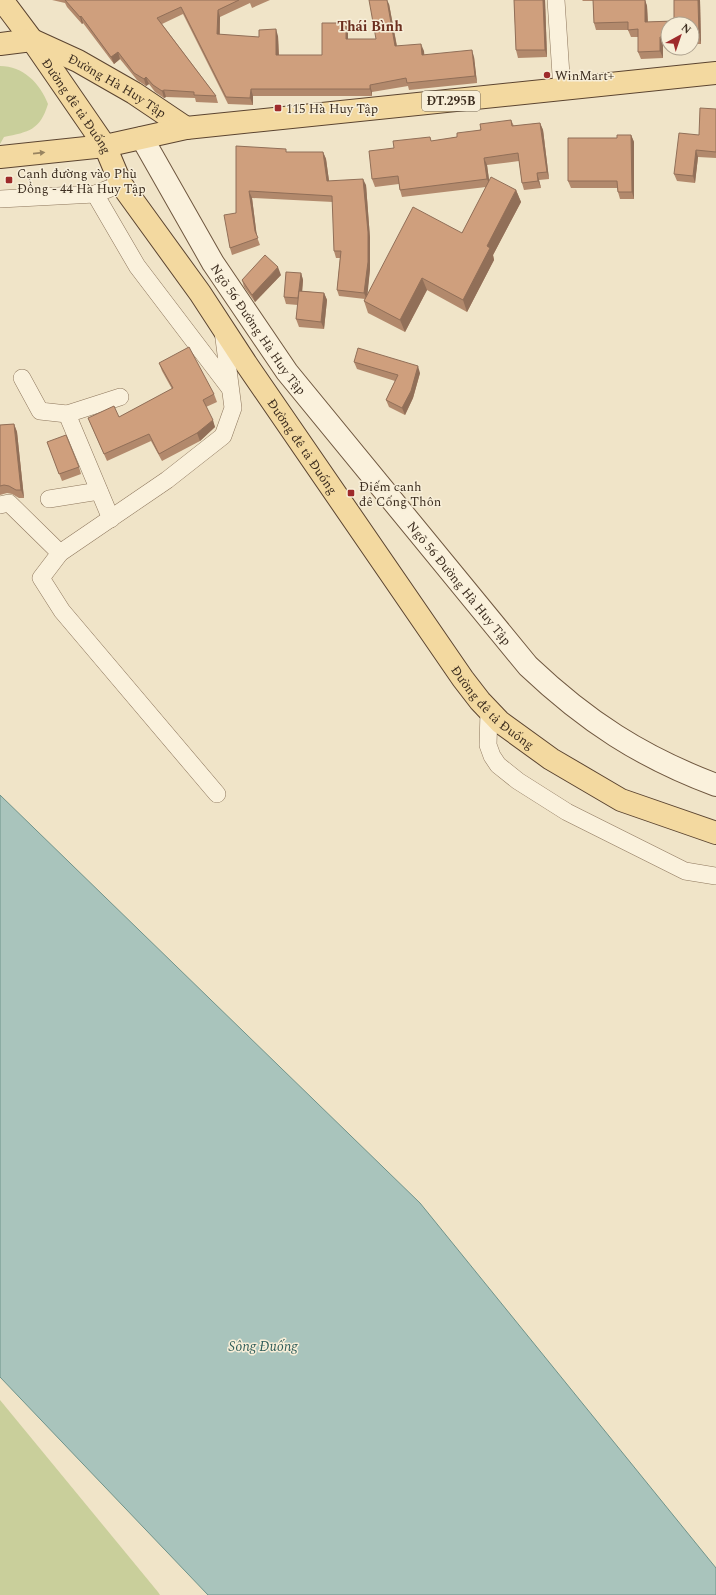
<svg xmlns="http://www.w3.org/2000/svg" width="716" height="1595" font-family="Spectral,serif">
	<style>
		.green { fill: #c9cf9b }
		.water { fill: #a9c4bc; stroke: #6f938a }
		.lines { fill: none; stroke-linecap: round; stroke-linejoin: round }
		.street-casing { stroke: #8d765c; stroke-width: 18 }
		.secondary-casing { stroke: #6f573f; stroke-width: 24 }
		.primary-casing { stroke: #5b4430; stroke-width: 24 }
		.street { stroke: #faf1dc; stroke-width: 17 }
		.secondary { stroke: #faf1dc; stroke-width: 22 }
		.primary { stroke: #f3d9a0; stroke-width: 22 }
		.wall { fill: #b2896c }
		.shaded-wall { fill: #916f58 }
		.building { fill: #cf9f7d; stroke: #916f58 }
		.oneway { fill: #988460 }
		.poi-dot { fill: #9e2a2b; stroke: #f7eed8; stroke-width: 1.5 }
		.labels { text-anchor: middle; stroke-width: 3; stroke-linejoin: round; paint-order: stroke }
		.shield { fill: #f7eed8; stroke: #756857; stroke-width: 1 }
		.shield-label { font-size: 12px; font-weight: bold; fill: #3d2e20 }
		.poi-label { font-size: 13px; fill: #3d2e20; stroke: #f7eed8; text-anchor: start }
		.street-label { font-size: 13px; fill: #3d2e20; stroke: #f7eed8 }
		.neighbourhood-label { font-size: 14px; font-weight: bold; fill: #6b2e1e; stroke: #f7eed8 }
		.water-label { font-size: 14px; font-style: italic; fill: #2f5d5a; stroke: #f7eed8 }
	</style>
	<rect width="100%" height="100%" fill="#f0e4c8"/>
	<!-- green -->
	<g class="green">
		<path d="M0,66C23,66 40,83 48,104C40,130 29,132 4,137L0,144Z"/>
		<polygon points="0,1400 158,1592 160,1595 0,1595"/>
	</g>
	<!-- water -->
	<polygon class="water" points="0,795 420,1203 716,1568 716,1595 208,1595 0,1377"/>
	<g class="lines">
		<defs>
			<g id="street">
				<polyline points="556,0 562,90"/>
				<polyline points="95,194 137,266 229,387"/>
				<polyline points="0,199 95,194 121,184"/>
				<polyline points="22,378 40,411 67,414"/>
				<polyline points="49,499 99,491"/>
				<polyline points="0,505 9,503 60,553"/>
				<polyline points="111,519 67,414 120,397"/>
				<polyline points="489,711 488,745 492,756 498,765 518,781 567,812 685,871 716,876"/>
				<polyline points="217,794 62,611 41,578 60,553 167,480 223,436 233,408 223,331"/>
			</g>
			<g id="secondary">
				<path id="s1" d="M142,138L213,263L287,372L528,666C586,721 641,757 716,785"/>
			</g>
			<g id="primary">
				<path id="s2" d="M2,0L32,40L105,146L121,184L200,293L247,365L463,679L480,701L500,722L551,759L621,800L716,833"/>
				<path id="s3" d="M0,44L32,40L78,61L134,93L186,128"/>
				<polyline points="0,157 105,146 186,128 716,73"/>
			</g>
		</defs>
		<!-- street casing -->
		<use href="#street" class="street-casing"/>
		<!-- secondary casing -->
		<use href="#secondary" class="secondary-casing"/>
		<!-- primary casing -->
		<use href="#primary" class="primary-casing"/>
		<!-- street -->
		<use href="#street" class="street"/>
		<!-- secondary -->
		<use href="#secondary" class="secondary"/>
		<!-- primary -->
		<use href="#primary" class="primary"/>
	</g>
	<!-- wall -->
	<g class="wall">
		<polygon points="52,0 270,0 252,8 250,3 220,17 220,35 259,37 278,36 279,55 322,55 348,30 348,39 376,39 389,4 397,46 424,51 424,55 474,57 477,83 409,90 408,86 372,92 372,96 253,96 253,105 228,104 183,14 162,24 216,96 218,103 196,102 195,98 166,97 164,98 155,92 149,84 146,86 137,80 120,59 114,64 83,23 82,24 67,7 65,3"/>
		<polygon points="514,0 545,0 547,57 518,58 516,50"/>
		<polygon points="582,0 645,0 647,6 648,22 674,21 700,0 701,44 692,44 692,24 668,24 668,44 663,44 663,58 641,59 638,52 638,37 631,37 628,30 596,30 594,23 593,1 583,1"/>
		<polygon points="716,109 716,158 698,157 695,183 677,181 674,174 699,135"/>
		<polygon points="511,120 514,126 540,123 543,130 549,179 539,180 541,188 524,190 522,183 519,161 487,165 489,181 516,190 521,202 493,255 494,260 467,312 427,290 405,332 368,313 364,301 365,299 339,296 337,290 340,258 336,258 334,251 333,202 252,198 257,237 260,245 232,255 230,248 236,213 236,146 287,152 323,152 326,159 329,181 366,185 370,238 370,269 367,294 462,233 486,187 402,197 400,190 399,184 375,187 372,179 394,148 432,141 457,137"/>
		<polygon points="631,135 634,142 634,199 620,199 618,192 617,188 571,188 568,181 617,138"/>
		<polygon points="301,273 303,280 302,291 324,293 327,300 324,329 299,327 296,319 298,305 286,304 284,297"/>
		<polygon points="281,275 255,302 244,287 242,280"/>
		<polygon points="354,362 420,373 413,398 405,415 389,407 386,400 395,381 357,369"/>
		<polygon points="159,363 214,394 217,402 206,407 215,427 200,441 162,461 151,441 107,461 91,425 88,418 119,417 172,389 162,371"/>
		<polygon points="14,424 17,432 24,498 19,498 12,494 7,493 0,495 0,425"/>
		<polygon points="47,442 79,467 81,474 62,481"/>
	</g>
	<!-- shaded-wall -->
	<g class="shaded-wall">
		<polygon points="387,0 389,4 398,53 395,46"/>
		<polygon points="543,0 545,0 547,57 545,50"/>
		<polygon points="645,0 647,6 648,29 645,22"/>
		<polygon points="698,0 700,0 701,44 699,36"/>
		<polygon points="218,10 220,17 219,41 217,34"/>
		<polygon points="81,16 83,23 82,24 80,17"/>
		<polygon points="346,23 348,30 348,46 346,39"/>
		<polygon points="276,29 278,36 279,62 276,55"/>
		<polygon points="660,37 663,44 663,58 660,51"/>
		<polygon points="421,44 424,51 425,62 422,55"/>
		<polygon points="472,50 474,57 477,83 475,76"/>
		<polygon points="118,52 120,59 114,64 111,57"/>
		<polygon points="146,77 149,84 146,86 144,79"/>
		<polygon points="370,85 372,92 372,96 370,89"/>
		<polygon points="251,89 253,96 253,105 250,98"/>
		<polygon points="164,90 166,97 164,98 162,91"/>
		<polygon points="540,123 543,130 549,179 547,172"/>
		<polygon points="631,135 634,142 634,199 632,192"/>
		<polygon points="696,150 698,157 695,183 693,176"/>
		<polygon points="323,152 326,159 330,188 327,181"/>
		<polygon points="484,158 487,165 490,186 487,179"/>
		<polygon points="537,173 539,180 541,188 538,181"/>
		<polygon points="363,179 366,185 370,238 370,269 367,300 364,293"/>
		<polygon points="516,190 521,202 493,255 494,260 467,312 463,300 487,246"/>
		<polygon points="249,191 252,198 257,238 255,231"/>
		<polygon points="278,267 281,275 255,302 252,295"/>
		<polygon points="301,273 303,280 301,306 298,298"/>
		<polygon points="422,278 427,290 405,332 400,320"/>
		<polygon points="324,293 327,300 324,329 321,322"/>
		<polygon points="418,366 420,373 413,398 405,415 402,408"/>
		<polygon points="213,420 215,427 200,441 197,433"/>
		<polygon points="14,424 17,432 24,498 21,490"/>
	</g>
	<!-- building -->
	<g class="building">
		<polygon points="65,0 239,0 218,10 217,34 259,37 259,30 276,29 276,55 322,55 322,23 346,23 346,39 376,39 369,0 387,0 395,46 421,44 422,55 472,50 475,76 407,83 406,78 370,85 370,89 251,89 250,98 226,97 181,7 157,18 216,96 194,95 194,92 164,90 162,91 153,85 146,77 144,79 134,73 118,52 111,57 81,16 80,17"/>
		<polygon points="514,0 543,0 545,50 516,50"/>
		<polygon points="593,0 645,0 645,22 674,21 674,0 698,0 699,36 692,36 692,24 668,24 668,37 660,37 660,51 638,52 638,29 628,30 628,22 594,23"/>
		<polygon points="700,108 716,109 716,152 696,150 693,176 674,174 679,133 699,135"/>
		<polygon points="511,120 512,126 540,123 547,172 537,173 538,181 522,183 518,153 484,158 487,179 400,190 398,176 372,179 369,151 394,148 393,141 430,137 431,141 457,137 457,133 481,130 480,124"/>
		<polygon points="617,135 631,135 632,192 618,192 617,181 568,181 568,138 617,138"/>
		<polygon points="236,146 286,149 286,152 323,152 327,181 363,179 368,232 368,262 364,293 337,290 341,251 334,251 332,196 249,191 255,231 258,238 230,248 224,215 236,213"/>
		<polygon points="491,177 516,190 487,246 490,248 463,300 422,278 400,320 364,301 413,207 462,233"/>
		<polygon points="265,255 278,267 252,295 242,280"/>
		<polygon points="286,272 301,273 298,298 284,297"/>
		<polygon points="299,291 324,293 321,322 296,319"/>
		<polygon points="189,347 214,394 203,400 213,420 197,433 159,454 149,434 104,454 88,418 114,406 119,417 173,388 159,363"/>
		<polygon points="358,348 418,366 411,391 402,408 386,400 398,375 354,362"/>
		<polygon points="14,424 21,490 16,490 9,486 4,485 0,486 0,425"/>
		<polygon points="66,435 79,467 59,474 47,442"/>
	</g>
	<!-- one-way arrows -->
	<defs><path id="oneway-solid" d="M-6-.8H1V-3.2L6.5 0L1 3.2V.8H-6Z"/></defs>
	<use class="oneway" href="#oneway-solid" transform="translate(39 153) rotate(-6)"/>
	<!-- markers -->
	<g class="poi-dot">
		<circle cx="547" cy="75" r="4"/>
		<rect x="274" y="104" width="8" height="8" rx="2"/>
		<rect x="5" y="176" width="8" height="8" rx="2"/>
		<rect x="347" y="489" width="8" height="8" rx="2"/>
	</g>
	<g class="labels">
		<!-- shield labels -->
		<rect class="shield" x="422" y="91" width="58" height="20" rx="3"/>
		<g class="shield-label">
			<text x="451" y="105">ĐT.295B</text>
		</g>
		<!-- poi labels -->
		<g class="poi-label">
			<text x="555" y="80">WinMart+</text>
			<text x="286" y="113">115 Hà Huy Tập</text>
			<text x="17" y="178">Cạnh đường vào Phù<tspan x="17" dy="15">Đổng - 44 Hà Huy Tập</tspan></text>
			<text x="359" y="491">Điếm canh<tspan x="359" dy="15">đê Cống Thôn</tspan></text>
		</g>
		<!-- street labels -->
		<g class="street-label">
			<text dy="5" stroke="none"><textPath href="#s3" startOffset="129">Đường Hà Huy Tập</textPath></text>
			<text dy="5" stroke="none"><textPath href="#s2" startOffset="130">Đường đê tả Đuống</textPath></text>
			<text dy="5" stroke="none"><textPath href="#s1" startOffset="224">Ngõ 56 Đường Hà Huy Tập</textPath></text>
			<text dy="5" stroke="none"><textPath href="#s2" startOffset="539">Đường đê tả Đuống</textPath></text>
			<text dy="5" stroke="none"><textPath href="#s1" startOffset="548">Ngõ 56 Đường Hà Huy Tập</textPath></text>
			<text dy="5" stroke="none"><textPath href="#s2" startOffset="863">Đường đê tả Đuống</textPath></text>
		</g>
		<!-- neighbourhood labels -->
		<g class="neighbourhood-label">
			<text x="370" y="31">Thái Bình</text>
		</g>
		<!-- water labels -->
		<g class="water-label">
			<text x="263" y="1351">Sông Đuống</text>
		</g>
	</g>
	<!-- north arrow -->
	<g transform="translate(680 36) rotate(40)"><circle r="19" fill="#f7eed8" stroke="#ada18e"/>
	<path d="M0-3L7 15L0 10L-7 15Z" fill="#9e2a2b"/>
	<text y="-6" font-size="11" font-weight="bold" text-anchor="middle" fill="#3d2e20">N</text>
	</g>
</svg>
